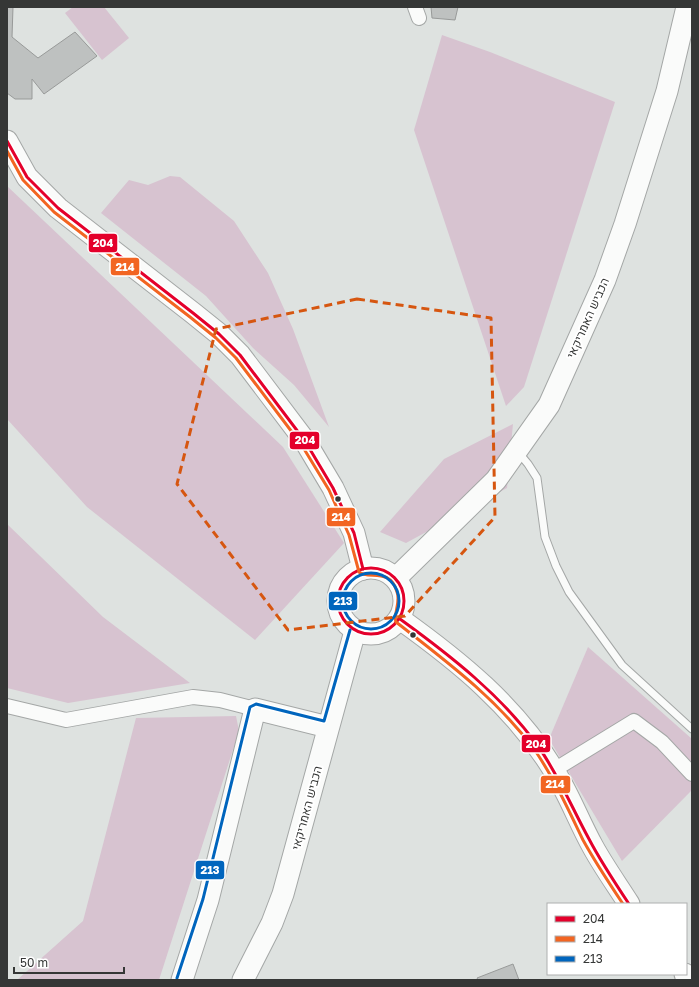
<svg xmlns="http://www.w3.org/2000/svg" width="699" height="987" font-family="'Golos Text',Heebo,sans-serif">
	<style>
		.green { fill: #d7c3d0 }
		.building { fill: #bec1c0; stroke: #989a99 }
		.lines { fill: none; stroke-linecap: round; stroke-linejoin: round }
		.lane-casing { stroke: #a4a7a6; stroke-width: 9 }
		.street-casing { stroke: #a4a7a6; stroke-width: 16 }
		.secondary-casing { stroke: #a4a7a6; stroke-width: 23 }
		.lane { stroke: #fafbfa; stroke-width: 7 }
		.street { stroke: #fafbfa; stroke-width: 14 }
		.secondary { stroke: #fafbfa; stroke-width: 21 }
		.bus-1-casing { stroke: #fff; stroke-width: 6 }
		.bus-2-casing { stroke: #fff; stroke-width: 6 }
		.bus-3-casing { stroke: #fff; stroke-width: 6 }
		.bus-1 { stroke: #e4002b; stroke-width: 3 }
		.bus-2 { stroke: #f26522; stroke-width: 3 }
		.bus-3 { stroke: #0065bd; stroke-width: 3 }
		.marked { fill: none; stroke: #d65610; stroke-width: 3; stroke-dasharray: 8 5; stroke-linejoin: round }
		.bus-dot { fill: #353736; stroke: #fff; stroke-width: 1.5 }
		.labels { text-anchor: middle; stroke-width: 4; stroke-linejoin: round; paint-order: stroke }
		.street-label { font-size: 12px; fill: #353736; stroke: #fff }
		.line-badge { stroke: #fff; stroke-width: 1.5 }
		.badge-label { font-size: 11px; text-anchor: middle; font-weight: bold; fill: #fff }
	</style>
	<rect width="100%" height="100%" fill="#dee2e0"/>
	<!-- green -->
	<g class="green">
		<polygon points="73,7 104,7 129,38 102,60 65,13"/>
		<polygon points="442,35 490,52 615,102 524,387 506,406 414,130"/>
		<polygon points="170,176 180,177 234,221 268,273 293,329 329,427 294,385 253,348 206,296 101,213 129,180 148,185"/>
		<polygon points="7,186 283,447 344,543 255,640 87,507 7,419"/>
		<polygon points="513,424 507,488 406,543 380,532 444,459"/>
		<polygon points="7,524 103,617 190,683 68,703 7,688"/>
		<polygon points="588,647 692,739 692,790 622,861 549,739"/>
		<polygon points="236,716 239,731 159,980 17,980 83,921 136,718"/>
	</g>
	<!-- building -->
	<g class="building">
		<polygon points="7,7 13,7 12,37 38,58 75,32 97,56 44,94 32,79 32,99 15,99 7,93"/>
		<polygon points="431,7 458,7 455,20 432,18"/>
		<polygon points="513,964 519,980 478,980 477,978"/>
	</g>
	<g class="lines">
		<defs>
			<polyline id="lane" points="518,452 528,464 537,478 545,537 556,566 569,592 622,665 692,729"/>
			<g id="street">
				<polyline points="415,7 419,18"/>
				<polyline points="7,706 66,720 193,697 220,700 255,709"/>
				<polyline points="554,770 634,721 662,742 692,774"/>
			</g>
			<g id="secondary">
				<polyline points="7,141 27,177 58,208 193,313 219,334 240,355 305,441 333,488 354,533 363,569"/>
				<circle cx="371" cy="601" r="33"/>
				<polyline points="396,578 496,480 549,405 605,280 625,224 667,91 687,7"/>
				<path d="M400,619C460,662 514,706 553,769C569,794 579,822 593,847C604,867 617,885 629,904"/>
				<polyline points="685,974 692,980"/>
				<polyline points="182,980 208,900 255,709 328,727"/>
				<polyline points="243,980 272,923 283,894 355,631"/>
			</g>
		</defs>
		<!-- lane casing -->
		<use href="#lane" class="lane-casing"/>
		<!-- street casing -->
		<use href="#street" class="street-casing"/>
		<!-- secondary casing -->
		<use href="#secondary" class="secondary-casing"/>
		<!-- lane -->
		<use href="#lane" class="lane"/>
		<!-- street -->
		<use href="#street" class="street"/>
		<!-- secondary -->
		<use href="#secondary" class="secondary"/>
		<defs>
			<g id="bus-1">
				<polyline points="7,141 27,177 58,208 193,313 219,334 240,355 305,441 333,488 354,533 363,569"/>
				<circle cx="371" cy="601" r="33"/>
				<path d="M400,619C451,656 501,695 538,746C559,776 572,808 589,839C601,862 615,883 629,904"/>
			</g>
			<path id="bus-2" d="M7,151L23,180L54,212L190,317L216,338L236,358L301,444L329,490L349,535L359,572C369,580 390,567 397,592C401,602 393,615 396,622C446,661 496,698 534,749C554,778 568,809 583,840C595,862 609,883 623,904"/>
			<g id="bus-3">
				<circle cx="371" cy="601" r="28"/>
				<polyline points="177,978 203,899 250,707 256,704 324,721 350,630"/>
			</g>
		</defs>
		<!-- bus-1 casing -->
		<use href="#bus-1" class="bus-1-casing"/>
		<!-- bus-2 casing -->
		<use href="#bus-2" class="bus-2-casing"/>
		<!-- bus-3 casing -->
		<use href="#bus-3" class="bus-3-casing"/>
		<!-- bus-1 -->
		<use href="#bus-1" class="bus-1"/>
		<!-- bus-2 -->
		<use href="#bus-2" class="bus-2"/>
		<!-- bus-3 -->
		<use href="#bus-3" class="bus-3"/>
	</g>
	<!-- marked area -->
	<path class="marked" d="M357,299L491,318L495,517L405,616L288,630L177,484L216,329Z"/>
	<!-- markers -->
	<g class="bus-dot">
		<circle cx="338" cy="499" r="3.5"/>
		<circle cx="413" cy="635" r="3.5"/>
	</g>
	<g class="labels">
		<!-- street labels -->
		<g class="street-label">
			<text transform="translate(588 318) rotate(-66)" y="4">הכביש האמריקאי</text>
			<text transform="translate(307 808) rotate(-75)" y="4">הכביש האמריקאי</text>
		</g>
	</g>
	<g class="line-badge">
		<rect x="88" y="233" width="30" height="20" rx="4" fill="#e4002b"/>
		<rect x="110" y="257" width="30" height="19" rx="4" fill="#f26522"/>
		<rect x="289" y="431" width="31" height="19" rx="4" fill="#e4002b"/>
		<rect x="326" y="507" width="30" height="20" rx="4" fill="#f26522"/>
		<rect x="328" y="591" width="30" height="20" rx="4" fill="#0065bd"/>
		<rect x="521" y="734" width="30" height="19" rx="4" fill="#e4002b"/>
		<rect x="540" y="775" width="31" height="19" rx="4" fill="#f26522"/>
		<rect x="195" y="860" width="30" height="20" rx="4" fill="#0065bd"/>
	</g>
	<g class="badge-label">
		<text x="103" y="247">204</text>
		<text x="125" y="271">214</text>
		<text x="305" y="444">204</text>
		<text x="341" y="521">214</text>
		<text x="343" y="605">213</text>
		<text x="536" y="748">204</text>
		<text x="555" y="788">214</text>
		<text x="210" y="874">213</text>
	</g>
	<!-- border -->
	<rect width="699" height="987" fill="none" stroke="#353736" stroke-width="16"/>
	<!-- legend -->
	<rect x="547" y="903" width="140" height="72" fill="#ffffff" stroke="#aeafaf"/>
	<rect x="555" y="916" width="20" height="6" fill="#e4002b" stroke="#aeafaf"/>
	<text x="583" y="923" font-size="12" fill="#353736">204</text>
	<rect x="555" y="936" width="20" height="6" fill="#f26522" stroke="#aeafaf"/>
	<text x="583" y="943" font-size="12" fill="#353736">214</text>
	<rect x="555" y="956" width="20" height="6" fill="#0065bd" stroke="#aeafaf"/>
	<text x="583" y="963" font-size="12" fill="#353736">213</text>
	<!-- scale -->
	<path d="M14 967v6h110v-6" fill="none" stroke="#353736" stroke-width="2"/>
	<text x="20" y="967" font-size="12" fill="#353736" stroke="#ffffff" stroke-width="3" paint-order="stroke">50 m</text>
</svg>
